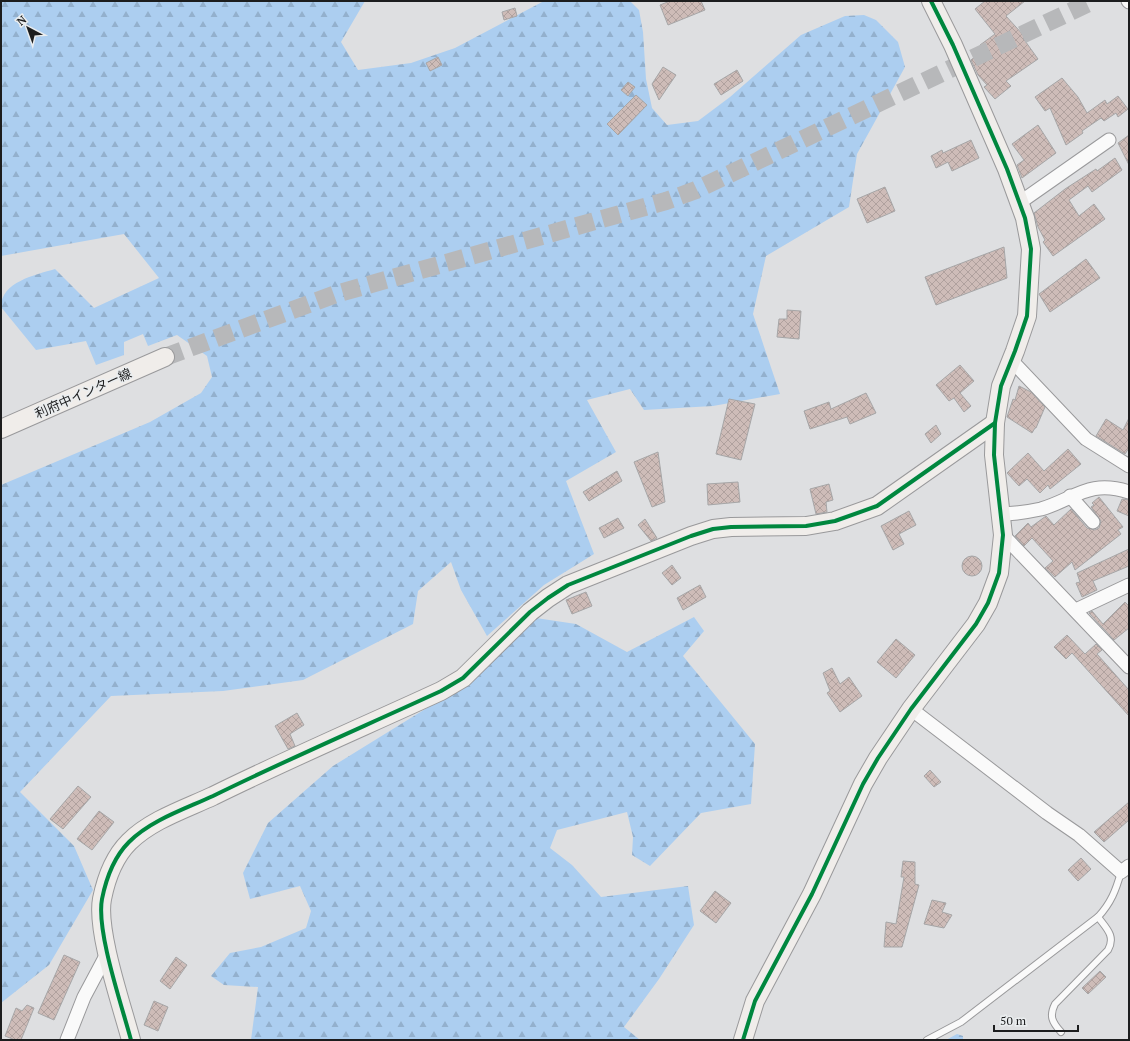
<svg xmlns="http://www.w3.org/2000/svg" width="1130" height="1041" font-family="'PT Serif','Noto Sans JP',serif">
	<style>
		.forest { fill: url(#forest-firs) }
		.building { fill: url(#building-cross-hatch); stroke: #a6a6a7 }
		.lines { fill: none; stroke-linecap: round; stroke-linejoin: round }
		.secondary-tunnel { stroke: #b7b8ba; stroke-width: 18; stroke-dasharray: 18 9; stroke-linecap: butt }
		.lane-casing { stroke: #99999b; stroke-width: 8 }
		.street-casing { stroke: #99999b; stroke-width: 15 }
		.secondary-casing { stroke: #99999b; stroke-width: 20 }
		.lane { stroke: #fafafa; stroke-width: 6 }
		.street { stroke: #fafafa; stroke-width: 13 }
		.secondary { stroke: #f0edea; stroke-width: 18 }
		.cycleway-casing { stroke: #eaedef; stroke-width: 6 }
		.cycleway { stroke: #00873e; stroke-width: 4 }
		.labels { text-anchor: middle; stroke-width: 3; stroke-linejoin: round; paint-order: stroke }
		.street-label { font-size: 13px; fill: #1c1d1e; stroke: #eaedef }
	</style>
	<defs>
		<pattern id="forest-firs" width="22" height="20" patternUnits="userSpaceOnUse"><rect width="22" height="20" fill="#accef0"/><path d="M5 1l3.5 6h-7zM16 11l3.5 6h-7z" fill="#93b0cd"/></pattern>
		<pattern id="building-cross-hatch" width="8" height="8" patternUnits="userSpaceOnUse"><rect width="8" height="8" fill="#cebcb8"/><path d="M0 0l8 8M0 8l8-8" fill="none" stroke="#b0a19e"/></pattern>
	</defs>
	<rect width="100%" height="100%" fill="#dedfe1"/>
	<!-- forest -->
	<g class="forest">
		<path d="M1,1H365L341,42L358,70L411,63L455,48L544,1H630L639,10L643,32L646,79L652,108L667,125L698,121L730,97L801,35L845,16L864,15L876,20L898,42L905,67L857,154L849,207L766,256L753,314L780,394L713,406L644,410L630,389L587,400L616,452L566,481L594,554L544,585L487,636L461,590L451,562L418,591L413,624L303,680L223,691L111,696L20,792L74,846L93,890L49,965L1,1003V485L150,422L201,393L212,377L207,356L177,335L148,346L143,334L124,342V355L96,365L86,341L36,350L1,307C1,282 35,275 55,269L94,308L159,278L124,234L1,256Z"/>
		<polygon points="694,617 704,631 683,656 755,744 751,804 701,813 650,866 632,855 633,837 627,812 557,830 550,848 572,865 601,897 688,886 694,925 659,979 624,1027 640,1040 251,1040 258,987 224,985 211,976 230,953 261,947 306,928 311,911 300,886 250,899 243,873 268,823 333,766 469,682 536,618 576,624 627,652"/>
		<polygon points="957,1034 963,1036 963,1040 946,1040"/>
	</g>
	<!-- building -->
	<g class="building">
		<polygon points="670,1 701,1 705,10 668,25 660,5"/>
		<polygon points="985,1 1025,1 1006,16 1025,37 1023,38 1038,59 1006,81 1011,86 995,99 984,87 987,85 978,75 971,60 983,50 980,45 995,34 975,9"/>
		<polygon points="515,8 517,16 504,20 502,12"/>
		<polygon points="438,57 442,65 430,71 426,63"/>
		<polygon points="663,67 676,75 659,100 652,84"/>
		<polygon points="737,70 743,81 721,95 714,84"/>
		<polygon points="1062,78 1078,97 1087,113 1105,100 1107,104 1118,96 1128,109 1118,117 1116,113 1104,121 1101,118 1082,131 1083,133 1066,145 1050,108 1045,111 1035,97"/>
		<polygon points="628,82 635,87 628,96 621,90"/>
		<polygon points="636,95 647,105 618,135 607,124"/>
		<polygon points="1038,125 1056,153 1022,178 1017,165 1024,160 1012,144"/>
		<polygon points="1129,135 1129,165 1118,143"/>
		<polygon points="971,140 979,158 952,171 948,162 936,168 931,156 942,150 943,153"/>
		<polygon points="1115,158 1122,170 1092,192 1088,186 1069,200 1079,216 1094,204 1105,219 1053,256 1043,242 1045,240 1038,227 1034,213 1065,189 1096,169 1097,171"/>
		<polygon points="885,187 895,211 867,223 857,199"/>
		<polygon points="1004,247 1007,278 936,305 925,277"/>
		<polygon points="1086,259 1100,278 1050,312 1039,294"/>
		<polygon points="787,310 801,311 799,339 777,337 779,319 787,319"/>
		<polygon points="960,365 974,381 960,393 971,406 964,412 954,398 949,401 936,385"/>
		<polygon points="1019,386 1031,392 1045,407 1036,428 1035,428 1032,433 1007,417 1013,399 1015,400"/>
		<polygon points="866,393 876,413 850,424 847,417 810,429 804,411 829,402 831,409"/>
		<polygon points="729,399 755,404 741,460 716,454"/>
		<polygon points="1129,418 1129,448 1125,454 1096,436 1106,419 1123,430"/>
		<polygon points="936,425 941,434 931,443 925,434"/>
		<polygon points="1068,449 1081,464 1050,489 1048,485 1040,493 1027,479 1019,486 1007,473 1028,453 1044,471"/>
		<polygon points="658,452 665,502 652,507 634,462"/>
		<polygon points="617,471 622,481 589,501 583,492"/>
		<polygon points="738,482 740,502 708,505 707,484"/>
		<polygon points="829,484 833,500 826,502 827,512 816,514 810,489"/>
		<polygon points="1099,497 1123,527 1118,530 1121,534 1075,570 1072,562 1055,577 1045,568 1053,561 1032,538 1024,546 1015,536 1028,523 1031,527 1046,516 1054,525 1071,509 1087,528 1095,530 1099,528 1101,521 1091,507 1094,505 1092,503"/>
		<polygon points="1122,499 1129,500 1129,516 1117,511"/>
		<polygon points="909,511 916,525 899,534 904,544 893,550 881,526"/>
		<polygon points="618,518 624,528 604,538 599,528"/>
		<polygon points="645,519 657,538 651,541 638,525"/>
		<polygon points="1129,549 1129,566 1093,581 1097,590 1082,597 1076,583 1080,582 1077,573"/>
		<circle cx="972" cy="566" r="10"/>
		<polygon points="672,565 681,578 672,585 662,573"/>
		<polygon points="700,585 706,597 683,610 677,598"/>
		<polygon points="586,592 592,606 572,614 566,600"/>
		<polygon points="1125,602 1129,606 1129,628 1114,640 1089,613 1092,611 1103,624"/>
		<polygon points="1067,635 1085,654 1096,644 1102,650 1097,654 1129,690 1129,716 1072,653 1066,659 1054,647"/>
		<polygon points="896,639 915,655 896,678 877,662"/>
		<polygon points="832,668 840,684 849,677 862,696 840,712 827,693 830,691 823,673"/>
		<polygon points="297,713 304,725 290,734 295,746 288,749 275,726"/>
		<polygon points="930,770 941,782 934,787 924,776"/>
		<polygon points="78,786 91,797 63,829 50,819"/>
		<polygon points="1129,802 1129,820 1104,842 1094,832"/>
		<polygon points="99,811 114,822 92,850 77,839"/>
		<polygon points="1081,858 1091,869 1078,881 1068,870"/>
		<polygon points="903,861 915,862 915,884 919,885 902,947 884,947 886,922 896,924 904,877 901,877"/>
		<polygon points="715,891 731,903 716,923 700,911"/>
		<polygon points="932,900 946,903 942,912 952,915 944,928 924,924"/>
		<polygon points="64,955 80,962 54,1020 38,1013"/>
		<polygon points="176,957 187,965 170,989 160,981"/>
		<polygon points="1100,971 1106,977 1088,994 1082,988"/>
		<polygon points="154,1001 168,1007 158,1031 144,1025"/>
		<polygon points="27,1005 34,1008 21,1040 15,1040 5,1036 16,1008 22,1011"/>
	</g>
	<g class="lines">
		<!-- secondary-tunnel -->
		<polyline class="secondary-tunnel" points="165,357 336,294 666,201 696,190 1093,1"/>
		<defs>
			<g id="lane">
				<path d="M1061,1032C1052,1022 1049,1016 1055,1004L1108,950C1116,936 1106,928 1098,917"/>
				<path d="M927,1040L961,1022L1098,917C1111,903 1116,890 1121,872"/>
			</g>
			<g id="street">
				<polyline points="1128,1 1129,2"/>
				<polyline points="1019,203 1109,140"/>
				<polyline points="1011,360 1086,439 1129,466"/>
				<polyline points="1070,496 1093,522"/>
				<path d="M1001,514C1014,514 1027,512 1041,509C1075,499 1089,479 1129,492"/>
				<polyline points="1003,535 1129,667"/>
				<polyline points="1076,610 1129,585"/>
				<polyline points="911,709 1047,813 1079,835 1121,872 1129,866"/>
				<polyline points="67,1040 84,997 108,952"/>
			</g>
			<g id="secondary">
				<polyline points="1,429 165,357"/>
				<path d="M131,1040C122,1006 96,931 102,899C106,879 114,857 129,842C151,820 185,809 213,796C288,759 365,726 441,691L463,678L530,612L548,598L568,585L691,536L713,529L731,527L806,526L835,521L877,506L995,423"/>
				<polyline points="743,1040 755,1001 812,894 863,784 878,758 911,709 976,624 988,603 999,573 1003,535 994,455 995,423 1001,386 1015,351 1027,316 1031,249 1025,218 1007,169 953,45 931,1"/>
			</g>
		</defs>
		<!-- lane casing -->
		<use href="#lane" class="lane-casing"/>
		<!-- street casing -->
		<use href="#street" class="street-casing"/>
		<!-- secondary casing -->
		<use href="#secondary" class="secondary-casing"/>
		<!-- lane -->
		<use href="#lane" class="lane"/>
		<!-- street -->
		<use href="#street" class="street"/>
		<!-- secondary -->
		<use href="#secondary" class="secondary"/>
		<defs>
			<g id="cycleway">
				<path d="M131,1040C122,1006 96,931 102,899C106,879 114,857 129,842C151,820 185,809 213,796C288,759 365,726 441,691L463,678L530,612L548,598L568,585L691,536L713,529L731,527L806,526L835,521L877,506L995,423"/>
				<polyline points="743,1040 755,1001 812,894 863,784 878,758 911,709 976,624 988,603 999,573 1003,535 994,455 995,423 1001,386 1015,351 1027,316 1031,249 1025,218 1007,169 953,45 931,1"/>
			</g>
		</defs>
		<!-- cycleway casing -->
		<use href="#cycleway" class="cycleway-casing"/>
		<!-- cycleway -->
		<use href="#cycleway" class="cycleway"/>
	</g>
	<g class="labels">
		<!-- street labels -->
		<g class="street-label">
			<text transform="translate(83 393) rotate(-24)" y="5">利府中インター線</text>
		</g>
	</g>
	<!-- border -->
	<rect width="1130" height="1041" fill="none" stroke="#1c1d1e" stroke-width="4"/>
	<!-- north arrow -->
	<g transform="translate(28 28) rotate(319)" stroke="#eaedef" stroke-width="3" paint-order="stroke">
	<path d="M0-3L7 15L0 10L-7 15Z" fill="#1c1d1e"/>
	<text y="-6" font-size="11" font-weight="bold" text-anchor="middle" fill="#1c1d1e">N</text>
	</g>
	<!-- scale -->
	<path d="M994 1025v6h84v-6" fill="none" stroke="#1c1d1e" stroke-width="2"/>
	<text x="1000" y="1025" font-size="12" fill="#1c1d1e" stroke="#eaedef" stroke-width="3" paint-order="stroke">50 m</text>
</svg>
